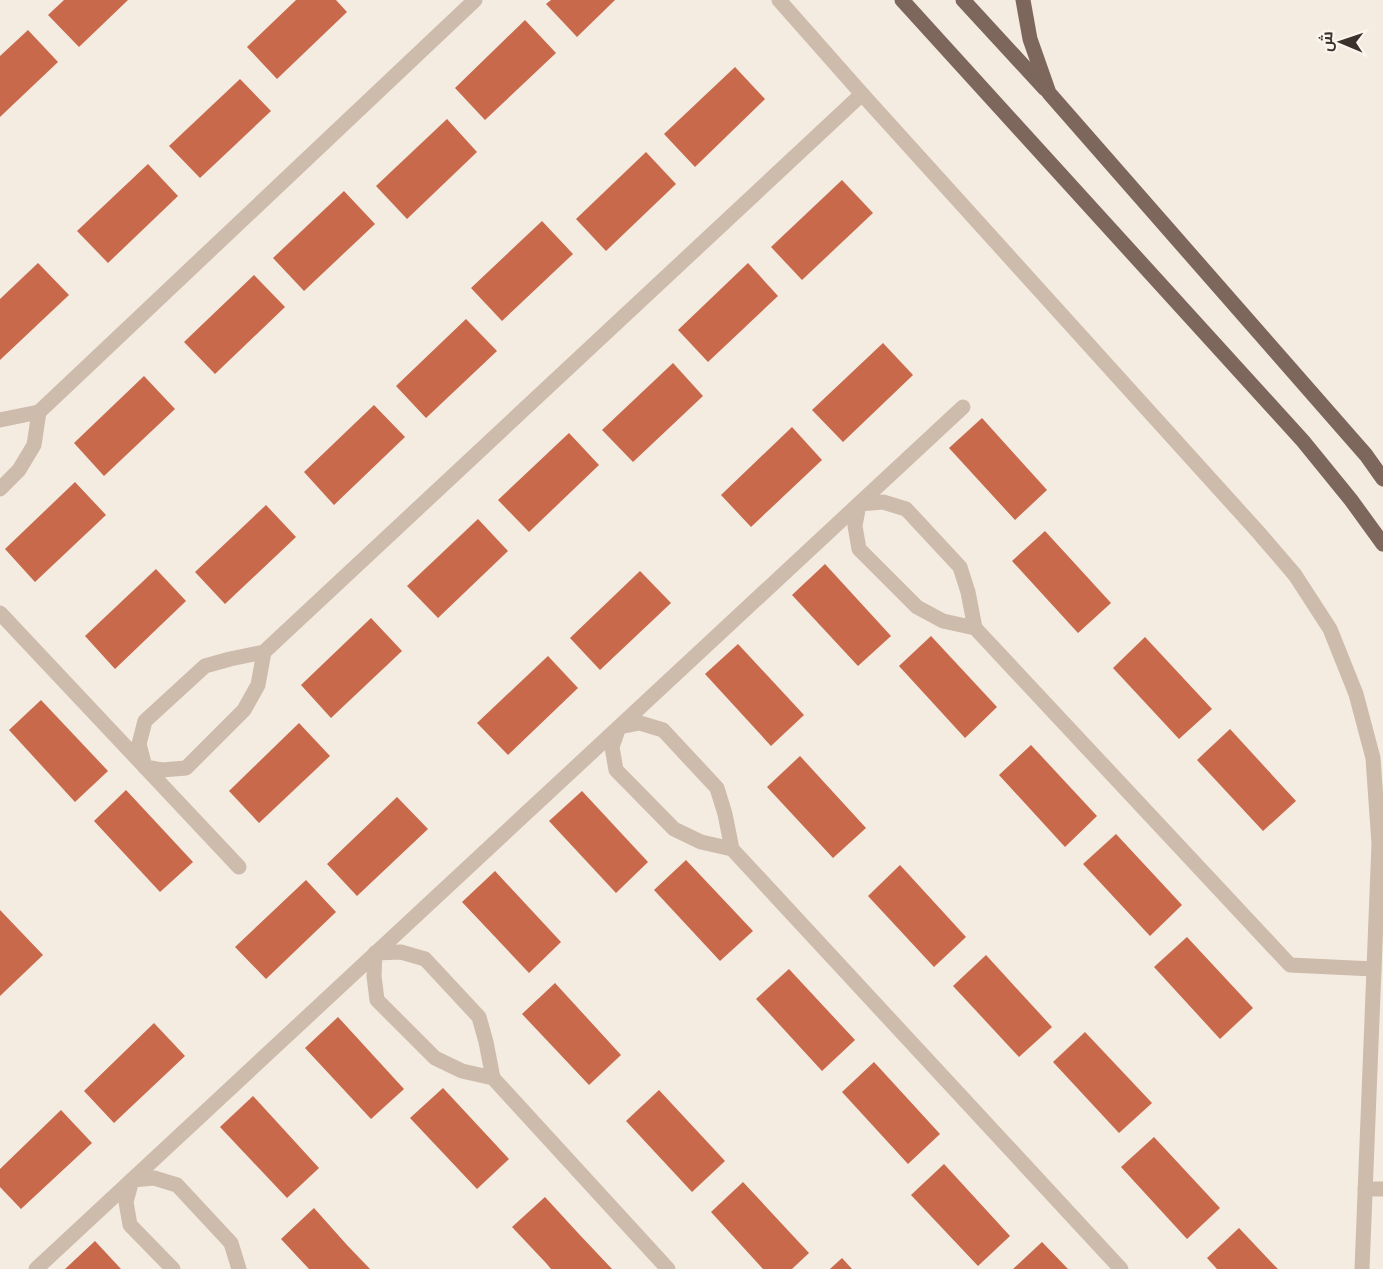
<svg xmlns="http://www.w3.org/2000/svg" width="1383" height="1269" font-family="Poppins,Cairo,sans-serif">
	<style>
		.building { fill: #c8694b }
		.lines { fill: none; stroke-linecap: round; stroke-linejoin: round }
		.minor { stroke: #cdbbac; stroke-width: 15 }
		.major { stroke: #7d675c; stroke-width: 15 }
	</style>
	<rect width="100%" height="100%" fill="#f4ebe1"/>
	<!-- building -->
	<g class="building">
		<polygon points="64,0 128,0 79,47 48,15"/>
		<polygon points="296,0 336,0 347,12 277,79 247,47"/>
		<polygon points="551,0 615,0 577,37 546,4"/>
		<polygon points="525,20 556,53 485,120 455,88"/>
		<polygon points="28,30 58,62 0,117 0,56"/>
		<polygon points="735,67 765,99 695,167 664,134"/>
		<polygon points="240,79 271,111 200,178 169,146"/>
		<polygon points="447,119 477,152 407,219 376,186"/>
		<polygon points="646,152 676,184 606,251 576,219"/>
		<polygon points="148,164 178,196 108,263 77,231"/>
		<polygon points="842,180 873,213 802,280 771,247"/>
		<polygon points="344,191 375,224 304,291 273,258"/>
		<polygon points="542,221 573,254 502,321 471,288"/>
		<polygon points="38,263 69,295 0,360 0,299"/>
		<polygon points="748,263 778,296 708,362 678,330"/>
		<polygon points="254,275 285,307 215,374 184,342"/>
		<polygon points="466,319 497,351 426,418 396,386"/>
		<polygon points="883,343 913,375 843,442 812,410"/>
		<polygon points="673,363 703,396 633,462 602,430"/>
		<polygon points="144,376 175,409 104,476 74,443"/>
		<polygon points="374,405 405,437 334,505 304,472"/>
		<polygon points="982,418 1047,490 1015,520 949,448"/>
		<polygon points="792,427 822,460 751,527 721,495"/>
		<polygon points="569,433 599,465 529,532 498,500"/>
		<polygon points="75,482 106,515 35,582 5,549"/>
		<polygon points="266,505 296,537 225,604 195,572"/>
		<polygon points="478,519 508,551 438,618 407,586"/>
		<polygon points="1045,531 1111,603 1078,633 1012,561"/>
		<polygon points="825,564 891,636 858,666 792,595"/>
		<polygon points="156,569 186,601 115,669 85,636"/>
		<polygon points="640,571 671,603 600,670 570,638"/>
		<polygon points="371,618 402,651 331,718 301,685"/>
		<polygon points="931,636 997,707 965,738 899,666"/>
		<polygon points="1145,637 1212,709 1179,739 1113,668"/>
		<polygon points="738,644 804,715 771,746 705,674"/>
		<polygon points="548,656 578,688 508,755 477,723"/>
		<polygon points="41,700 108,771 75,802 9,730"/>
		<polygon points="299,723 330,756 259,823 229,791"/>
		<polygon points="1230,729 1296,801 1263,831 1197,760"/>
		<polygon points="1031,745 1097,816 1065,847 999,775"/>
		<polygon points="800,756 866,828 833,858 767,787"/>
		<polygon points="126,790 193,862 160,892 94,821"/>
		<polygon points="582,791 648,862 616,893 549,821"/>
		<polygon points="397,797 428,829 357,896 327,864"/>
		<polygon points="1116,834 1182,905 1150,936 1083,864"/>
		<polygon points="686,860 753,931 720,961 654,890"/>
		<polygon points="900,865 966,937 934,967 868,896"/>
		<polygon points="495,871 561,942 529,973 462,902"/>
		<polygon points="306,880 336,912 266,979 235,947"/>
		<polygon points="0,910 43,955 0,996"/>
		<polygon points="1187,937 1253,1008 1220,1039 1154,967"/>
		<polygon points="986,955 1052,1027 1019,1057 953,986"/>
		<polygon points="789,969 855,1040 822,1071 756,999"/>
		<polygon points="555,983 621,1055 589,1085 522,1014"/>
		<polygon points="338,1017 404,1089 371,1119 305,1048"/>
		<polygon points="154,1023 185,1056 114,1123 84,1091"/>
		<polygon points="1085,1032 1152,1103 1119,1133 1053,1062"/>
		<polygon points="874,1062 940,1134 908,1164 842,1092"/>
		<polygon points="443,1088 509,1159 477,1189 410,1118"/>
		<polygon points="659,1090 725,1161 692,1192 626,1121"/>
		<polygon points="253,1096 319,1168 287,1198 220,1127"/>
		<polygon points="61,1110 92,1143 21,1209 0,1187 0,1169"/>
		<polygon points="1154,1137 1220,1208 1187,1239 1121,1167"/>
		<polygon points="944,1164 1010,1236 978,1266 911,1195"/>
		<polygon points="743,1182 809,1253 792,1269 763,1269 711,1212"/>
		<polygon points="545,1197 578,1233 612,1269 551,1269 546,1263 512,1227"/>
		<polygon points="314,1208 347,1245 370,1269 309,1269 281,1239"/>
		<polygon points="1239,1228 1273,1264 1278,1269 1217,1269 1207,1258"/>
		<polygon points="95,1241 121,1269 65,1269"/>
		<polygon points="1042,1242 1068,1269 1013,1269"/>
		<polygon points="842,1258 852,1269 830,1269"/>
	</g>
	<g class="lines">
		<!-- minor -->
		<g class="minor">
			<polyline points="779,0 862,94 1259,533 1295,575 1330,629 1356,694 1373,758 1379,844 1362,1269"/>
			<polyline points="0,420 39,412 475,0"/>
			<polyline points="0,489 19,470 34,445 39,412"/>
			<polyline points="0,613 239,867"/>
			<polyline points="975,628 943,621 917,607 859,549 855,526 859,504 883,502 906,509 960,567 968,592 975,628 1290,965 1374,969"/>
			<polyline points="264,652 258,685 244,710 186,768 162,770 145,767 139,744 145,721 205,666 230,659 264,652 862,94"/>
			<polyline points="732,849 701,842 674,829 616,770 612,747 619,727 640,723 663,730 717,788 725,814 732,849 1121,1269"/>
			<polyline points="493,1078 462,1071 435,1058 377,1000 374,976 375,953 401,952 425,959 479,1017 486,1042 493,1078 668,1269"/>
			<polyline points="1365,1189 1383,1189"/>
			<polyline points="36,1269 963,407"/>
			<polyline points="173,1269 130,1225 126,1202 132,1180 154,1178 177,1185 231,1243 239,1269"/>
		</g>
		<!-- major -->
		<g class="major">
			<polyline points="902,0 1303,441 1351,500 1383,544"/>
			<polyline points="963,0 1045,89"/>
			<polyline points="1023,0 1030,39 1049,93 1366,455 1383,479"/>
		</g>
	</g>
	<!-- north arrow -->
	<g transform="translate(1341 42) rotate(272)" stroke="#fbf5ee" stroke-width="4.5" paint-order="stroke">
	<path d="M0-4.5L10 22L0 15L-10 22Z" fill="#3b302b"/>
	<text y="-9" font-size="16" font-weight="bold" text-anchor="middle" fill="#3b302b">ش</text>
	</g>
</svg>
